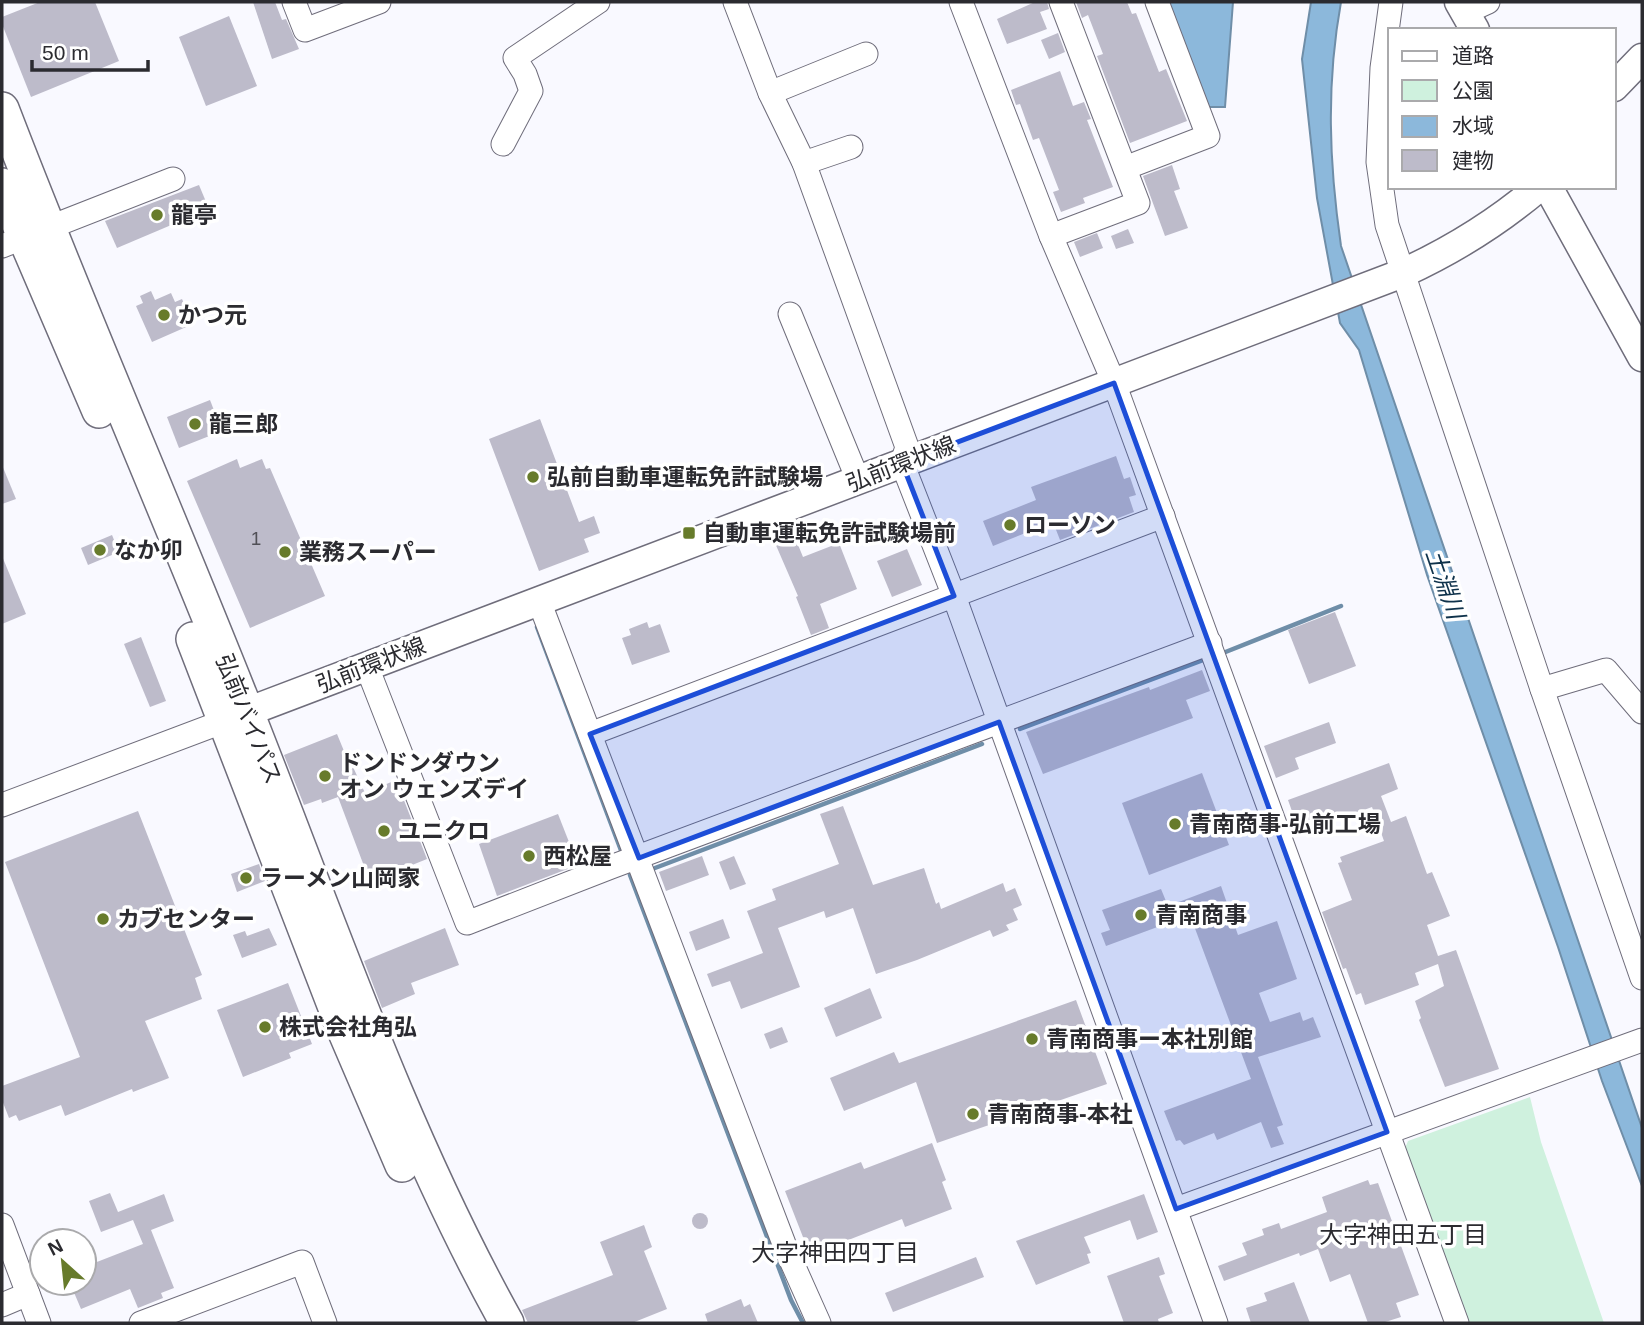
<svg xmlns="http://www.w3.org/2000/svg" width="1644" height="1325" font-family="Helvetica,'Noto Sans JP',sans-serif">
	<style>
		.green { fill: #cff1de }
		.water { fill: #8cb8db; stroke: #6f8ea8; stroke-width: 2 }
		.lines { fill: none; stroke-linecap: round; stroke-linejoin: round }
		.stream { stroke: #6f8ea8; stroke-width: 4.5 }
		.building { fill: #bdbbca }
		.minor-casing { stroke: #6f6d7b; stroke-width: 25 }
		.major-casing { stroke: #6f6d7b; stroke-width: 31 }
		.highway-casing { stroke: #6f6d7b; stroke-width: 36 }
		.minor { stroke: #fff; stroke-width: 23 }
		.major { stroke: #fff; stroke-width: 28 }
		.highway { stroke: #fff; stroke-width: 33 }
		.marked { fill: #1d4ed8; fill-opacity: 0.2; stroke: #1d4ed8; stroke-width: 5; stroke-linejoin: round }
		.poi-dot { fill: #677b2b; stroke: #fff; stroke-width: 2.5 }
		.labels { text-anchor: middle; stroke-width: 7; stroke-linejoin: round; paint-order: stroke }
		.number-label { font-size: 19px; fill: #504f56 }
		.poi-label { font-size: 23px; font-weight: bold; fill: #2b2b30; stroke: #fff; text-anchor: start }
		.street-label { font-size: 23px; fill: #2b2b30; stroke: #fff }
		.water-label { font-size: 24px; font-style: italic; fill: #0f324b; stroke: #fff }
		.neighbourhood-label { font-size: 24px; fill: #2b2b30; stroke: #fff }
	</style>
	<rect width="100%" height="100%" fill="#f9f9ff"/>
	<!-- green -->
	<polygon class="green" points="1530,1097 1541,1142 1604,1323 1467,1323 1403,1153 1408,1141"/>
	<!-- water -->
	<g class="water">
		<polygon points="1167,2 1233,2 1225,107 1206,107"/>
		<path d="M1311,2H1341C1326,85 1329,163 1341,246L1642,1128V1186L1602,1081L1558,947L1427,575L1359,350L1340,323L1317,198L1302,59Z"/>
	</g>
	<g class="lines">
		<!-- stream -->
		<g class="stream">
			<polyline points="537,627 622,853"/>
			<polyline points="1223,653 1341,606"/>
			<polyline points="1020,729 1206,659"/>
			<polyline points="655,868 982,744"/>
			<polyline points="630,875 791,1300 803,1323"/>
		</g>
	</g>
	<!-- building -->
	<g class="building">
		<polygon points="40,2 95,2 119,61 31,97 2,24 2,17"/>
		<polygon points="253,2 275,2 282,20 286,19 299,49 272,59"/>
		<polygon points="1035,2 1047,2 1049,9 1040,12 1047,29 1007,44 997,19"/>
		<polygon points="1076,2 1127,2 1132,14 1136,13 1159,72 1166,69 1187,121 1130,143 1097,56 1103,54 1088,15 1082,18"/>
		<polygon points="229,16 257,86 206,106 179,37"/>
		<polygon points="1058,33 1065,52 1049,59 1041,40"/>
		<polygon points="1060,71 1073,106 1084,102 1091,119 1087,120 1113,187 1083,198 1085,203 1061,212 1053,192 1059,190 1039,138 1033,140 1020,104 1016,105 1011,90"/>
		<polygon points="1172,165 1180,189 1174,191 1188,228 1165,236 1143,176"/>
		<polygon points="199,185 209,209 117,248 105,221"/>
		<polygon points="1128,229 1134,243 1116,249 1111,236"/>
		<polygon points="1097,233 1103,248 1080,257 1074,242"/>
		<polygon points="151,291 155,300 171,293 175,302 182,299 193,324 152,342 136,306 143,303 140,296"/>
		<polygon points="210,400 222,431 179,448 167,417"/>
		<polygon points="540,419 579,522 594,516 600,533 584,539 589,552 539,571 489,439"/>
		<polygon points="1116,456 1124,479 1130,477 1136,495 1129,497 1134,512 1060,540 1053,522 993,546 983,521 1036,500 1031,487"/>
		<polygon points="237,459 240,468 262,459 266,469 270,468 325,596 250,628 187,481"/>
		<polygon points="2,465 16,499 2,504"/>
		<polygon points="112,535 119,552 88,565 81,548"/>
		<polygon points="794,535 803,557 839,543 857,589 820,604 829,628 811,635 796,597 798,596 775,543"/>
		<polygon points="907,549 922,585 892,597 877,561"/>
		<polygon points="2,556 26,614 2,624"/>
		<polygon points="1335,612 1356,666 1309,684 1288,630"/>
		<polygon points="647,622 649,628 660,624 670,652 632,665 622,638 631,635 629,629"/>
		<polygon points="141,637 166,701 150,707 124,644"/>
		<polygon points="1202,670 1210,691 1186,700 1193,718 1043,774 1026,732 1149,687 1150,690"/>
		<polygon points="1329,722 1336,743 1295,758 1299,769 1276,778 1264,746"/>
		<polygon points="337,734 351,768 353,767 365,793 396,780 427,859 370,882 338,797 322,803 321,799 304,805 284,755"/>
		<polygon points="1389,763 1398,789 1381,796 1391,822 1406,816 1427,874 1432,872 1450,916 1427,925 1438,956 1456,950 1499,1069 1445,1087 1419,1020 1421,1018 1415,1001 1444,986 1438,964 1415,973 1419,985 1365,1005 1361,993 1356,995 1346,968 1343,969 1322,912 1352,900 1338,863 1342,862 1340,857 1384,841 1372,807 1307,831 1304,825 1298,828 1288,800"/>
		<polygon points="1202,773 1229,845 1149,875 1122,803"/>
		<polygon points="843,806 873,885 924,868 936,904 939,902 941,909 1003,883 1006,892 1015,888 1022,905 1013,909 1018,920 1006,925 1009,930 993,937 990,930 917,960 876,974 853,908 826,918 824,911 778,928 800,987 741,1009 730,981 712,987 707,974 763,953 747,911 776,900 772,889 839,864 820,814"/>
		<polygon points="138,811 202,975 195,978 202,999 145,1021 169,1078 133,1092 132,1089 65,1116 61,1105 19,1121 16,1115 9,1118 2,1100 2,1086 80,1057 5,862"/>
		<polygon points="558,814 578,865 497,896 479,844"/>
		<polygon points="702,856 709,875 666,891 659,872"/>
		<polygon points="734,856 746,884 730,890 719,862"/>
		<polygon points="259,864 265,881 237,892 231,874"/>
		<polygon points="1221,886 1238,935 1277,921 1297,979 1259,993 1270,1022 1300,1012 1303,1021 1313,1017 1321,1037 1258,1057 1283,1125 1277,1127 1284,1144 1271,1148 1261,1122 1217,1140 1214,1133 1184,1145 1180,1140 1176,1141 1164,1111 1251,1079 1190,915 1106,946 1101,933 1110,930 1102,910 1161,889 1168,906"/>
		<polygon points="723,919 730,938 696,951 689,932"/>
		<polygon points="269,928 277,945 242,958 233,935 245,931 247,936"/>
		<polygon points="445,928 459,965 411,983 415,994 382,1008 364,961"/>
		<polygon points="288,983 312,1044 289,1053 291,1058 243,1077 217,1010"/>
		<polygon points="870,988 882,1018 836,1037 824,1008"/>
		<polygon points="1076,1000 1107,1084 937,1143 916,1082 844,1111 830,1078 894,1052 899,1063"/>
		<polygon points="782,1027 788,1042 770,1049 764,1034"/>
		<polygon points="932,1143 946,1180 942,1182 952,1209 905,1227 902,1219 810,1255 785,1191 861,1162 864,1169"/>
		<polygon points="1368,1180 1370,1185 1378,1183 1419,1295 1396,1303 1401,1317 1382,1323 1368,1323 1350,1274 1330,1282 1318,1249 1300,1256 1299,1253 1224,1281 1218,1266 1247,1255 1242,1243 1264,1235 1262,1229 1279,1223 1281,1229 1327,1212 1322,1197"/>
		<polygon points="110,1193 118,1212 164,1194 174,1221 151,1230 174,1288 161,1293 163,1298 138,1308 130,1289 81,1309 70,1283 84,1283 84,1267 143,1244 133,1220 101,1232 89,1201"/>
		<polygon points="1144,1194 1158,1232 1137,1240 1130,1220 1084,1237 1091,1253 1087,1254 1090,1263 1036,1285 1016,1241"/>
		<circle cx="700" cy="1221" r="8"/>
		<polygon points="644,1225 652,1247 644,1251 667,1309 632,1323 528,1323 522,1310 613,1275 600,1242"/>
		<polygon points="976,1257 984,1277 893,1312 885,1293"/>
		<polygon points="1159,1257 1165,1274 1159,1276 1173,1313 1158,1319 1159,1323 1124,1323 1107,1276"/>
		<polygon points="1294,1282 1310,1323 1251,1323 1246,1308 1267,1301 1264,1293"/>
		<polygon points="741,1299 744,1307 750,1304 758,1323 708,1323 705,1314"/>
	</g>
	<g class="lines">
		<defs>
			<g id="minor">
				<polyline points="294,2 305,30 379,2"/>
				<polyline points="735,2 770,93 804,163 907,447 902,463 954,596 1216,1323"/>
				<polyline points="961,2 1051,236 1114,383 1457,1323"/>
				<polyline points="1391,2 1382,68 1378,162 1387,225 1542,689 1642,978"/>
				<polyline points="1466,12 1488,2"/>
				<polyline points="770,93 866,54"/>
				<polyline points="503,144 531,91 525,74 515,58 598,2"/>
				<polyline points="804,163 851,147"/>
				<polyline points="1125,168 1208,136 1157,2"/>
				<polyline points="1051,236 1138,203 1061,2"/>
				<polyline points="2,246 173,179"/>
				<polyline points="790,314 858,480"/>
				<polyline points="539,601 786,1249 819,1323"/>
				<polyline points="367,667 467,923 611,867 1210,643"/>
				<polyline points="1542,689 1606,670 1642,712"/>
				<polyline points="590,734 1163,516"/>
				<polyline points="2,805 238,716"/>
				<polyline points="1176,1209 1642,1040"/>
				<polyline points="2,1225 39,1323"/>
				<polyline points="2,1305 28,1294"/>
				<polyline points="141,1323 302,1262 325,1323"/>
			</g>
			<g id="major">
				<polyline points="1459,2 1475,30"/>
				<polyline points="1614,87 1642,58"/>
				<polyline points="1548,187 1642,357"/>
				<path d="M247,712L1403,273C1453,250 1497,223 1539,187"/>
			</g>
			<g id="highway">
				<path d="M2,109C80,313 168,512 248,715C329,920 400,1131 507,1323"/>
				<polyline points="2,185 99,411"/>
				<polyline points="193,639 341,1023 402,1165"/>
			</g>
		</defs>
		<!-- minor casing -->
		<use href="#minor" class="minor-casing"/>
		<!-- major casing -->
		<use href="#major" class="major-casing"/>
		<!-- highway casing -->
		<use href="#highway" class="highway-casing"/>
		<!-- minor -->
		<use href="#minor" class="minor"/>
		<!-- major -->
		<use href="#major" class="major"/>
		<!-- highway -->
		<use href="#highway" class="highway"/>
	</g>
	<!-- marked area -->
	<path class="marked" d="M1114,383L1387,1132L1176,1209L999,722L639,858L590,734L954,596L902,463Z"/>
	<!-- markers -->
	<g class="poi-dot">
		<circle cx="157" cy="215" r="7"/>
		<circle cx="164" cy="315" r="7"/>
		<circle cx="195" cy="424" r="7"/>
		<circle cx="533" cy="477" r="7"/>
		<circle cx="1010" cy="525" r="7"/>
		<rect x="682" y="526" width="14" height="14" rx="3.5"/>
		<circle cx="100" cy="550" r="7"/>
		<circle cx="285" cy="552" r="7"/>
		<circle cx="325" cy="776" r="7"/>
		<circle cx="1175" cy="824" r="7"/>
		<circle cx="384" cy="831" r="7"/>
		<circle cx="529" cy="856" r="7"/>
		<circle cx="246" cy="878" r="7"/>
		<circle cx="1141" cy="915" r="7"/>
		<circle cx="103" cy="919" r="7"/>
		<circle cx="265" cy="1027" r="7"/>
		<circle cx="1032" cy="1039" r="7"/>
		<circle cx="973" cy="1114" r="7"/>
	</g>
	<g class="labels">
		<!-- number labels -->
		<g class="number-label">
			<text x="256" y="545">1</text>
		</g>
		<!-- poi labels -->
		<g class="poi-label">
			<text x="171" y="223">龍亭</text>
			<text x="178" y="323">かつ元</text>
			<text x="209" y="432">龍三郎</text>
			<text x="547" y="485">弘前自動車運転免許試験場</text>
			<text x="1024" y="533">ローソン</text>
			<text x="703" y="541">自動車運転免許試験場前</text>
			<text x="114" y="558">なか卯</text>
			<text x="299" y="560">業務スーパー</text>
			<text x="339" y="771">ドンドンダウン<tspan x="339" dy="26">オン ウェンズデイ</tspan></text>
			<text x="1189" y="832">青南商事-弘前工場</text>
			<text x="398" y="839">ユニクロ</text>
			<text x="543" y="864">西松屋</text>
			<text x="260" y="886">ラーメン山岡家</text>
			<text x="1155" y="923">青南商事</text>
			<text x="117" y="927">カブセンター</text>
			<text x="279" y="1035">株式会社角弘</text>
			<text x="1046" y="1047">青南商事ー本社別館</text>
			<text x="987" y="1122">青南商事-本社</text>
		</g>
		<!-- street labels -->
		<g class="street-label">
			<text transform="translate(901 464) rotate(-21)" y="8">弘前環状線</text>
			<text transform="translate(371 665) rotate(-21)" y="8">弘前環状線</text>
			<text transform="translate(249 719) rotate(68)" y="8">弘前バイパス</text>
		</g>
		<!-- water labels -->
		<g class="water-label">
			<text transform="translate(1445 584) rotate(71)" y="8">土淵川</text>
		</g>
		<!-- neighbourhood labels -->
		<g class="neighbourhood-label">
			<text x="1403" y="1243">大字神田五丁目</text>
			<text x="835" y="1261">大字神田四丁目</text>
		</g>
	</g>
	<!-- border -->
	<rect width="1644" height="1325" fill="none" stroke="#2b2b30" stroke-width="7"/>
	<!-- legend -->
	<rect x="1388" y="28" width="228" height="161" fill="#ffffff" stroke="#aaaaac" stroke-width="2"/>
	<rect x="1402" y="51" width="35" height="10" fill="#ffffff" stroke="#aaaaac" stroke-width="2"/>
	<text x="1452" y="63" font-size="21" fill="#2b2b30">道路</text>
	<rect x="1402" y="80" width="35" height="21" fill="#cff1de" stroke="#aaaaac" stroke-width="2"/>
	<text x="1452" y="98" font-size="21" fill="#2b2b30">公園</text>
	<rect x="1402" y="116" width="35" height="21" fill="#8cb8db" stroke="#aaaaac" stroke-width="2"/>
	<text x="1452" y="133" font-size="21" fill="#2b2b30">水域</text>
	<rect x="1402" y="150" width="35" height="21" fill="#bdbbca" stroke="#aaaaac" stroke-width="2"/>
	<text x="1452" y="168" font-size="21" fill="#2b2b30">建物</text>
	<!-- north arrow -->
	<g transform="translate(63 1262) rotate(333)"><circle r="33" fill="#ffffff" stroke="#aaaaac" stroke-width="2"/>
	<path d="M0-5L12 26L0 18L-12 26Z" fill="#677b2b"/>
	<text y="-10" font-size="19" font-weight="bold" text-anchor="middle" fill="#2b2b30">N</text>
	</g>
	<!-- scale -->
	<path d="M32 60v10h116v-10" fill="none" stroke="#2b2b30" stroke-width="3.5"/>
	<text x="42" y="60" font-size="21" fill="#2b2b30" stroke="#ffffff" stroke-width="5" paint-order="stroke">50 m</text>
</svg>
